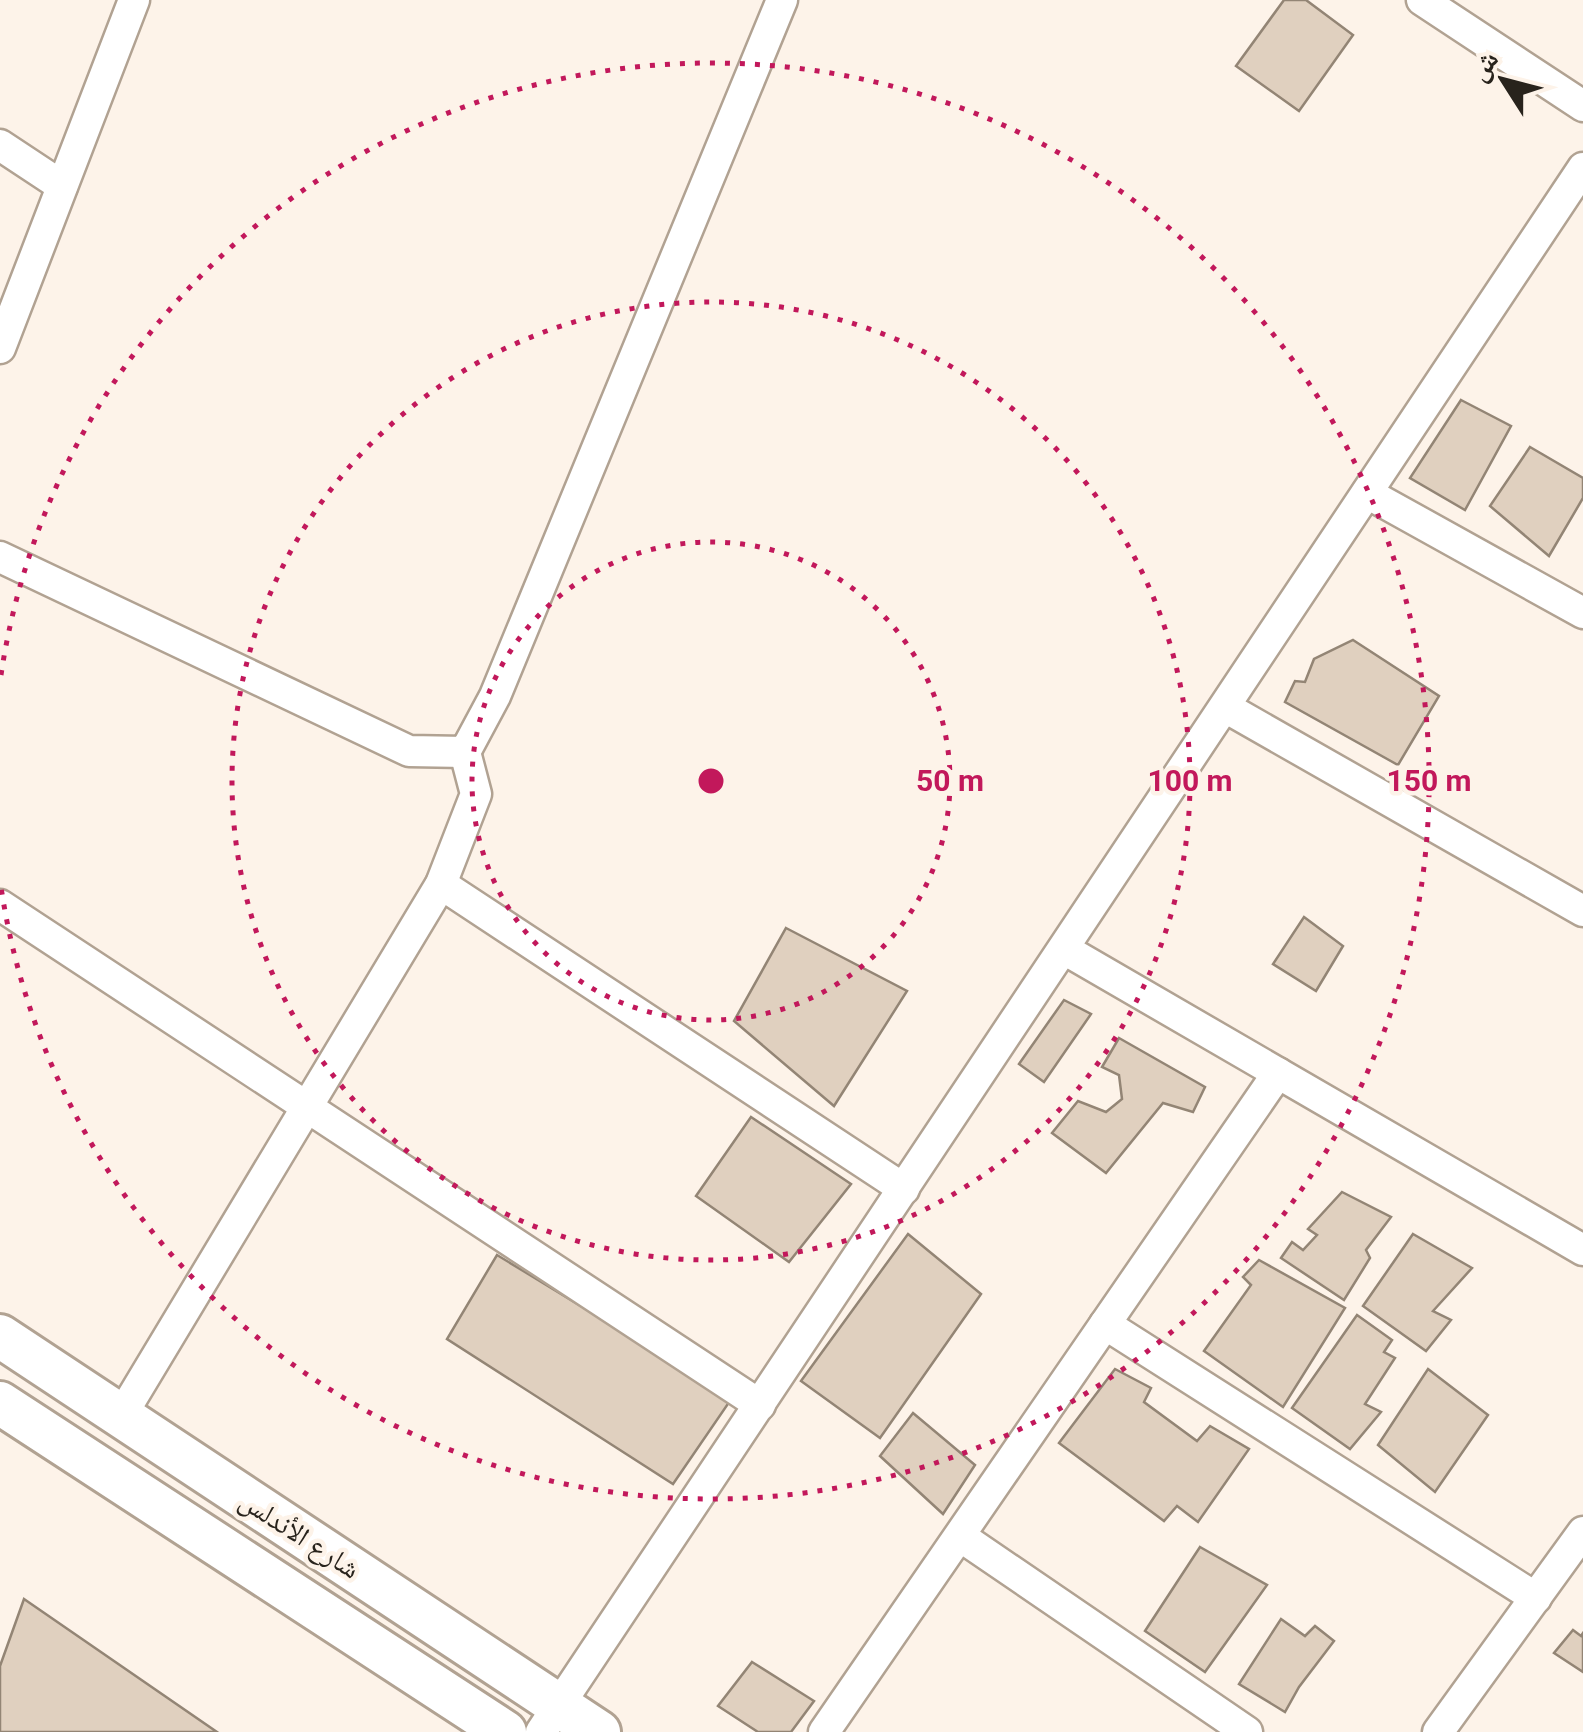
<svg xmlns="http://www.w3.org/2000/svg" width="1583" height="1732" font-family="Roboto,'Noto Naskh Arabic',sans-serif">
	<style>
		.building { fill: #e0d0bf; stroke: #938575; stroke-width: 2.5 }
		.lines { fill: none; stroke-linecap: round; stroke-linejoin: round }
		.street-casing { stroke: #b1a292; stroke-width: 35 }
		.secondary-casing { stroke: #b1a292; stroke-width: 48 }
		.street { stroke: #fff; stroke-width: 30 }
		.secondary { stroke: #fff; stroke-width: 42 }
		.ring { fill: none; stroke: #c2185b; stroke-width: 5; stroke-dasharray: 5 10 }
		.labels { text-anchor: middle; stroke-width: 9; stroke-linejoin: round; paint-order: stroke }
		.street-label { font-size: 28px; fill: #28231c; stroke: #fdf3e9 }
		.centre { fill: #c2185b; stroke: #fdf3e9; stroke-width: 5 }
		.ring-label { font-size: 30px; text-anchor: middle; font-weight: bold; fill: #c2185b; stroke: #fdf3e9; stroke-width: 9; stroke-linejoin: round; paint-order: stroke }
	</style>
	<rect width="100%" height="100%" fill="#fdf3e9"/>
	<!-- building -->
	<g class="building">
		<polygon points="1284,0 1306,0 1353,35 1299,111 1236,66"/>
		<polygon points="1461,400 1511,426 1465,510 1410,478"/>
		<polygon points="1530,447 1583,478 1583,498 1549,556 1490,506"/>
		<polygon points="1353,640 1439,696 1398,765 1285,702 1295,681 1305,682 1314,659"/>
		<polygon points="1304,917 1343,946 1316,991 1273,964"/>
		<polygon points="786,928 907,991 834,1106 734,1021"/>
		<polygon points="1064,1000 1091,1014 1044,1082 1019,1064"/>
		<polygon points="1119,1038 1205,1087 1193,1112 1163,1103 1106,1173 1052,1133 1078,1101 1106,1112 1122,1099 1119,1075 1102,1067"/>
		<polygon points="751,1117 851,1184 789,1262 696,1196"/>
		<polygon points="1342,1192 1391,1217 1366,1250 1370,1258 1344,1300 1281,1258 1292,1242 1303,1250 1317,1235 1308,1229"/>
		<polygon points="908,1234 981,1294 880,1438 801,1381"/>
		<polygon points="1413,1234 1472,1268 1433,1311 1451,1320 1426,1351 1363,1306"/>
		<polygon points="497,1255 732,1398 673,1484 447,1339"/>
		<polygon points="1259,1260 1345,1308 1283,1407 1204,1351 1251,1285 1243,1277"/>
		<polygon points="1357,1315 1392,1340 1384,1352 1395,1358 1365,1404 1381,1412 1350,1449 1292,1408"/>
		<polygon points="1115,1369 1151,1388 1144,1402 1197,1441 1210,1426 1249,1449 1198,1522 1177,1506 1164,1521 1059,1443"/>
		<polygon points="1428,1369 1488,1415 1435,1492 1378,1445"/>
		<polygon points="913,1413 975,1465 943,1514 880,1456"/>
		<polygon points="1200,1547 1267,1585 1205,1672 1145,1631"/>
		<polygon points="24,1599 217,1732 0,1732 0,1666"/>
		<polygon points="1281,1619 1305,1636 1315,1626 1334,1641 1299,1687 1285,1712 1239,1684"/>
		<polygon points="1573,1630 1581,1636 1583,1633 1583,1672 1554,1653"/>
		<polygon points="752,1662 814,1701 791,1732 758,1732 718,1706"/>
	</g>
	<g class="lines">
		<defs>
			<g id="street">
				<polyline points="1422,0 1583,106"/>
				<polyline points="0,145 62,186"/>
				<polyline points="0,348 134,0"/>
				<polyline points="1367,493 1583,613"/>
				<polyline points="0,557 409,751 465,752 495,696 782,0"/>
				<polyline points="1225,707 1583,911"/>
				<polyline points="441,884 904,1189"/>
				<polyline points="0,905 760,1405"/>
				<polyline points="1064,949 1583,1250"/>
				<polyline points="1105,1324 1536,1598"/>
				<polyline points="121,1416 441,884 476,794 465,752"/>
				<polyline points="960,1536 1247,1732"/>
				<polyline points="541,1732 1583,168"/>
				<polyline points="824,1732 1278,1073"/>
				<polyline points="1438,1732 1583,1532"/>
			</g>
			<g id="secondary">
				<polyline points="0,1336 599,1732"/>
				<polyline points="0,1403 505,1732"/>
			</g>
		</defs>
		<!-- street casing -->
		<use href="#street" class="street-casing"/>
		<!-- secondary casing -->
		<use href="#secondary" class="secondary-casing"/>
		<!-- street -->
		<use href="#street" class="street"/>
		<!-- secondary -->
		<use href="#secondary" class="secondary"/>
	</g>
	<!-- distance rings -->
	<g class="ring">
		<circle cx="711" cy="781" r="239"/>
		<circle cx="711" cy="781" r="479"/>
		<path d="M1 675A718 718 0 1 1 1 887"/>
	</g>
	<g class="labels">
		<!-- street labels -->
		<g class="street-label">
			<text transform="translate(300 1534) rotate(33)" y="10">شارع الأندلس</text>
		</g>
	</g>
	<circle cx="711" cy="781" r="15" class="centre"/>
	<g class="ring-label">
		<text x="950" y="791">50 m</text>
		<text x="1190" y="791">100 m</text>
		<text x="1429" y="791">150 m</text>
	</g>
	<!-- north arrow -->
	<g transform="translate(1503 80) rotate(306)" stroke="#fdf3e9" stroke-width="8" paint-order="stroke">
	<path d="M0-8L18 38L0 25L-18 38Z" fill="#28231c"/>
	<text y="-15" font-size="28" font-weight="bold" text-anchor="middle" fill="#28231c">ش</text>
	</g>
</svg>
